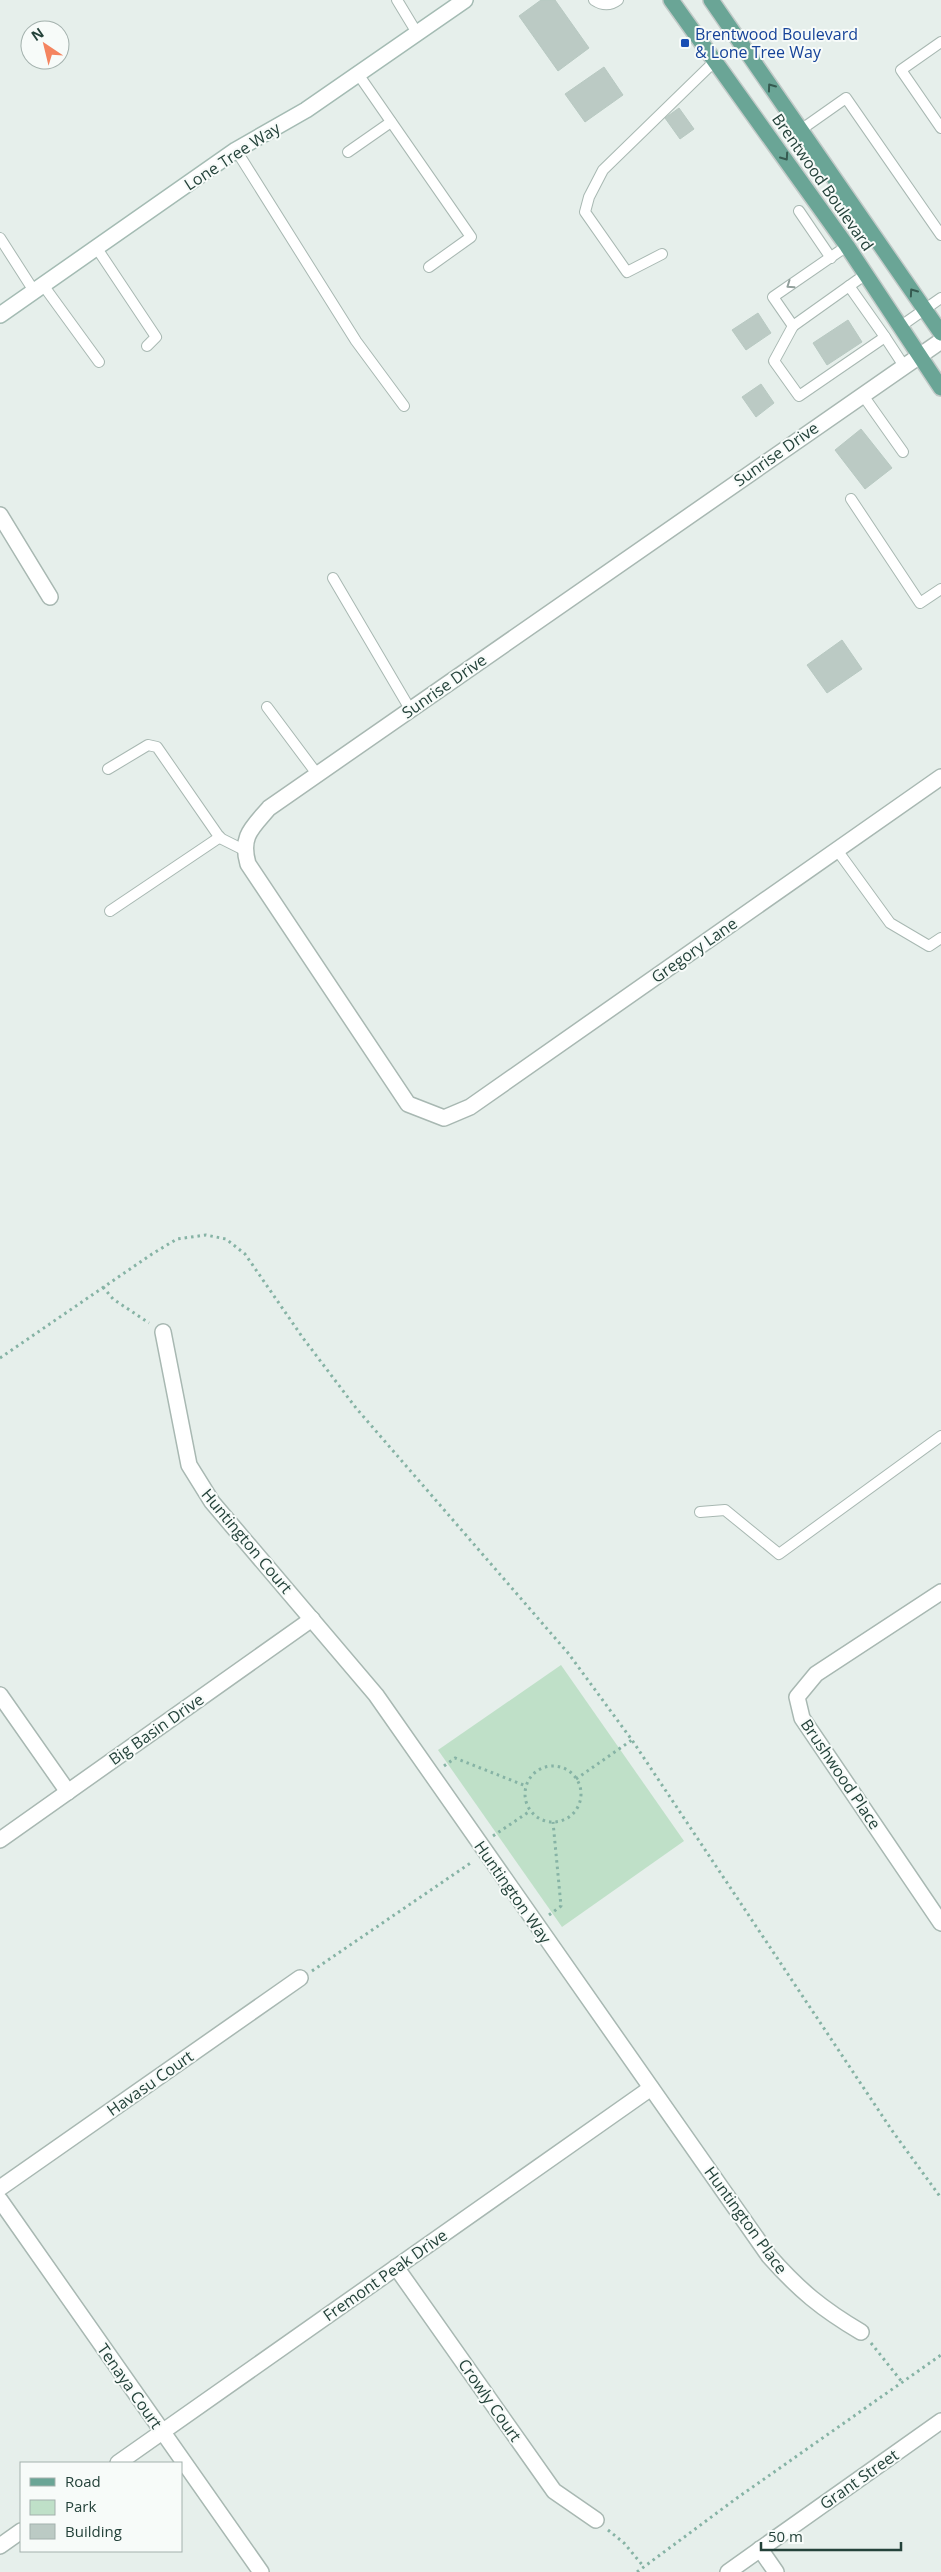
<svg xmlns="http://www.w3.org/2000/svg" width="941" height="2572" font-family="'Open Sans',sans-serif">
	<style>
		.green { fill: #bfe0c8 }
		.building { fill: #bbcac4; stroke: #b8c9c2 }
		.lines { fill: none; stroke-linecap: round; stroke-linejoin: round }
		.service-casing { stroke: #a8b8b2; stroke-width: 12 }
		.minor-casing { stroke: #a8b8b2; stroke-width: 18 }
		.tertiary-casing { stroke: #a8b8b2; stroke-width: 18 }
		.secondary-casing { stroke: #a4bbb3; stroke-width: 18 }
		.primary-casing { stroke: #c2cac8; stroke-width: 18 }
		.path { stroke: #86b3a5; stroke-width: 3; stroke-dasharray: 2.5 4; stroke-linecap: butt }
		.service { stroke: #fff; stroke-width: 10 }
		.minor { stroke: #fff; stroke-width: 15 }
		.tertiary { stroke: #fff; stroke-width: 15 }
		.secondary { stroke: #fff; stroke-width: 15 }
		.primary { stroke: #6aa596; stroke-width: 15 }
		.oneway { stroke: #365b51 }
		.oneway2 { stroke: #92a09c }
		.transit-dot { fill: #1a4fb4; stroke: #f7fbf9; stroke-width: 2 }
		.labels { text-anchor: middle; stroke-width: 4; stroke-linejoin: round; paint-order: stroke }
		.transit-label { font-size: 16px; fill: #164399; stroke: #f7fbf9; text-anchor: start }
		.street-label { font-size: 16px; fill: #24423a; stroke: #f7fbf9 }
	</style>
	<rect width="100%" height="100%" fill="#e6efeb"/>
	<!-- green -->
	<polygon class="green" points="561,1665 684,1841 562,1927 438,1750"/>
	<!-- building -->
	<g class="building">
		<polygon points="541,0 555,0 589,48 558,71 519,16"/>
		<polygon points="604,67 623,95 585,122 565,94"/>
		<polygon points="679,108 694,129 680,139 665,118"/>
		<polygon points="758,313 771,333 746,350 732,330"/>
		<polygon points="848,320 862,342 827,365 813,343"/>
		<polygon points="761,384 774,403 756,417 742,397"/>
		<polygon points="861,429 892,468 865,489 835,450"/>
		<polygon points="842,640 862,669 827,693 807,665"/>
	</g>
	<g class="lines">
		<defs>
			<g id="service">
				<polyline points="397,0 417,33"/>
				<path d="M594,0C603,6 610,6 618,0"/>
				<polyline points="941,42 901,70 941,128"/>
				<polyline points="358,74 471,237 429,267"/>
				<polyline points="802,129 846,98 941,235"/>
				<polyline points="236,150 356,341 404,406"/>
				<polyline points="348,152 391,122"/>
				<polyline points="799,211 831,258"/>
				<polyline points="0,238 34,291"/>
				<polyline points="847,246 773,297 793,326 866,274"/>
				<polyline points="96,247 156,337 147,346"/>
				<polyline points="662,254 627,272 585,212 589,197 603,170 715,61"/>
				<polyline points="43,285 99,362"/>
				<polyline points="793,326 774,361 799,396 885,337 849,286"/>
				<polyline points="901,326 941,298"/>
				<polyline points="885,337 904,366"/>
				<polyline points="862,394 903,452"/>
				<polyline points="851,499 920,603 941,589"/>
				<polyline points="333,578 410,709"/>
				<polyline points="267,707 317,774"/>
				<polyline points="108,769 148,745 157,747 220,838 244,850"/>
				<polyline points="837,850 890,923 929,946 941,938"/>
				<polyline points="110,911 220,837"/>
				<polyline points="700,1512 725,1510 779,1554 941,1436"/>
			</g>
			<g id="minor">
				<path d="M941,341L269,808C252,828 240,836 248,864L408,1104L444,1118L470,1107L941,777"/>
				<polyline points="0,515 50,597"/>
				<path d="M163,1332L189,1465L212,1502L376,1695L769,2256C799,2290 822,2309 861,2332"/>
				<polyline points="941,1592 816,1674 797,1697 802,1718 941,1923"/>
				<polyline points="0,1695 68,1792"/>
				<polyline points="0,1840 312,1619"/>
				<polyline points="0,2188 300,1978"/>
				<polyline points="0,2200 261,2572"/>
				<polyline points="396,2267 554,2491 596,2520"/>
				<polyline points="118,2463 651,2088"/>
				<polyline points="0,2546 21,2531"/>
				<polyline points="760,2549 776,2572"/>
			</g>
			<polyline id="tertiary" points="728,2572 941,2421"/>
			<polyline id="secondary" points="0,315 236,150 306,110 465,0"/>
			<g id="primary">
				<polyline points="671,0 847,246 941,388"/>
				<polyline points="711,0 941,333"/>
			</g>
		</defs>
		<!-- service casing -->
		<use href="#service" class="service-casing"/>
		<!-- minor casing -->
		<use href="#minor" class="minor-casing"/>
		<!-- tertiary casing -->
		<use href="#tertiary" class="tertiary-casing"/>
		<!-- secondary casing -->
		<use href="#secondary" class="secondary-casing"/>
		<!-- primary casing -->
		<use href="#primary" class="primary-casing"/>
		<!-- path -->
		<g class="path">
			<polyline points="103,1287 113,1299 149,1323"/>
			<polyline points="0,1358 152,1254 177,1239 206,1235 226,1239 245,1254 303,1338 356,1408 568,1653 632,1740 891,2129 941,2198"/>
			<circle cx="553" cy="1794" r="28"/>
			<polyline points="444,1766 455,1758 526,1786"/>
			<polyline points="576,1779 632,1740"/>
			<polyline points="493,1836 530,1811"/>
			<polyline points="549,1915 561,1906 553,1822"/>
			<polyline points="312,1971 472,1862"/>
			<polyline points="871,2343 902,2382"/>
			<polyline points="608,2530 624,2543 644,2567"/>
			<polyline points="637,2572 737,2498 941,2355"/>
		</g>
		<!-- service -->
		<use href="#service" class="service"/>
		<!-- minor -->
		<use href="#minor" class="minor"/>
		<!-- tertiary -->
		<use href="#tertiary" class="tertiary"/>
		<!-- secondary -->
		<use href="#secondary" class="secondary"/>
		<!-- primary -->
		<use href="#primary" class="primary"/>
	</g>
	<!-- one-way arrows -->
	<defs><path id="oneway-chevron" d="M-2-3.5L2.5 0L-2 3.5" fill="none" stroke-width="1.6" stroke-linecap="round" stroke-linejoin="round" transform="scale(1.25)"/></defs>
	<g class="oneway">
		<use href="#oneway-chevron" transform="translate(771 87) rotate(-126)"/>
		<use href="#oneway-chevron" transform="translate(785 157) rotate(55)"/>
		<use href="#oneway-chevron" transform="translate(913 292) rotate(-125)"/>
	</g>
	<use class="oneway2" href="#oneway-chevron" transform="translate(790 285) rotate(145)"/>
	<!-- markers -->
	<rect class="transit-dot" x="680" y="38" width="10" height="10" rx="2.5"/>
	<g class="labels">
		<!-- transit labels -->
		<g class="transit-label">
			<text x="695" y="40">Brentwood Boulevard<tspan x="695" dy="18">&amp; Lone Tree Way</tspan></text>
		</g>
		<!-- street labels -->
		<g class="street-label">
			<text transform="translate(232 156) rotate(-33)" y="6">Lone Tree Way</text>
			<text transform="translate(823 182) rotate(55)" y="6">Brentwood Boulevard</text>
			<text transform="translate(776 454) rotate(-35)" y="6">Sunrise Drive</text>
			<text transform="translate(444 686) rotate(-35)" y="6">Sunrise Drive</text>
			<text transform="translate(694 950) rotate(-35)" y="6">Gregory Lane</text>
			<text transform="translate(247 1541) rotate(50)" y="6">Huntington Court</text>
			<text transform="translate(156 1729) rotate(-35)" y="6">Big Basin Drive</text>
			<text transform="translate(841 1774) rotate(56)" y="6">Brushwood Place</text>
			<text transform="translate(513 1892) rotate(55)" y="6">Huntington Way</text>
			<text transform="translate(150 2083) rotate(-35)" y="6">Havasu Court</text>
			<text transform="translate(746 2220) rotate(54)" y="6">Huntington Place</text>
			<text transform="translate(385 2275) rotate(-35)" y="6">Fremont Peak Drive</text>
			<text transform="translate(130 2386) rotate(55)" y="6">Tenaya Court</text>
			<text transform="translate(490 2400) rotate(55)" y="6">Crowly Court</text>
			<text transform="translate(859 2479) rotate(-35)" y="6">Grant Street</text>
		</g>
	</g>
	<!-- legend -->
	<rect x="20" y="2462" width="162" height="90" fill="#f7fbf9" stroke="#a3b1ad"/>
	<rect x="30" y="2478" width="25" height="8" fill="#6aa596" stroke="#a3b1ad"/>
	<text x="65" y="2487" font-size="15" fill="#24423a">Road</text>
	<rect x="30" y="2500" width="25" height="15" fill="#bfe0c8" stroke="#a3b1ad"/>
	<text x="65" y="2512" font-size="15" fill="#24423a">Park</text>
	<rect x="30" y="2524" width="25" height="15" fill="#bbcac4" stroke="#a3b1ad"/>
	<text x="65" y="2537" font-size="15" fill="#24423a">Building</text>
	<!-- north arrow -->
	<g transform="translate(45 45) rotate(325)"><circle r="24" fill="#f7fbf9" stroke="#a3b1ad"/>
	<path d="M0-4L9 19L0 12L-9 19Z" fill="#f4845f"/>
	<text y="-8" font-size="14" font-weight="bold" text-anchor="middle" fill="#24423a">N</text>
	</g>
	<!-- scale -->
	<path d="M761 2542v8h140v-8" fill="none" stroke="#24423a" stroke-width="2.5"/>
	<text x="768" y="2542" font-size="15" fill="#24423a" stroke="#f7fbf9" stroke-width="4" paint-order="stroke">50 m</text>
</svg>
